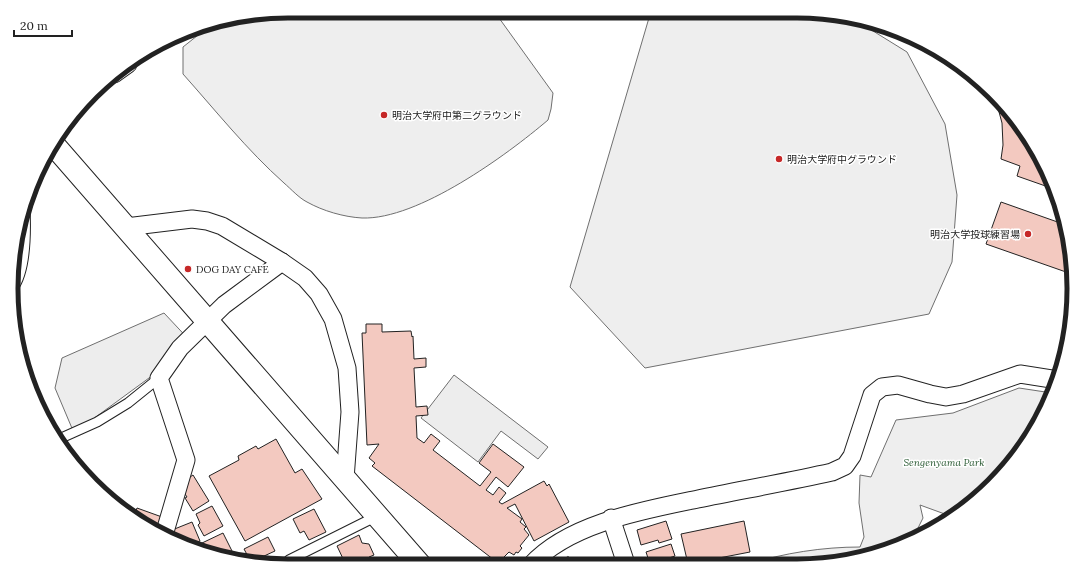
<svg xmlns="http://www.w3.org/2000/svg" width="1085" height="577" font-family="Lora,'Noto Sans JP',serif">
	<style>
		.green { fill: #eee; stroke: #6f6f6f }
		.parking { fill: #ededed; stroke: #6f6f6f }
		.building { fill: #f3c9c0; stroke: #222 }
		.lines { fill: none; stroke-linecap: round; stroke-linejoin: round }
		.lane-casing { stroke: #222; stroke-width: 11 }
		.street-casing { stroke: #222; stroke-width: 19 }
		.secondary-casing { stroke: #222; stroke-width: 24 }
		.lane { stroke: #fff; stroke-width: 9 }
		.street { stroke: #fff; stroke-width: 17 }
		.secondary { stroke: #fff; stroke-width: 22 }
		.poi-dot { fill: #c62828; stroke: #fff; stroke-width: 1.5 }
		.labels { text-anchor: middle; stroke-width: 3; stroke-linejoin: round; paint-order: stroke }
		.poi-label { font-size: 10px; fill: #222; stroke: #fff; text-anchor: start }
		.park-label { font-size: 10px; font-style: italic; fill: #2f5e38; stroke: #fff }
		.rim { fill: none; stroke: #222; stroke-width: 5 }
	</style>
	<rect width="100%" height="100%" fill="#fff"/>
	<!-- green -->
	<g class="green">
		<path d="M289,11H494L553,93L551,109L548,120C507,155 418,220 362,218C344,217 323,211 307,202C299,198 291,189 284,183C247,150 216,111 183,74V47L212,24Z"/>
		<polygon points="651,11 814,12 852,18 907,52 945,124 957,195 952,262 929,314 645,368 570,287"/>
		<path d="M1019,388L1052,393L1037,427L993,485L953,517L920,505L923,518L913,538L886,551L832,564H749C784,553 823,547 860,547L864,537L859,503L860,475L871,477L896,420L953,413Z"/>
	</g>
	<!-- parking -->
	<g class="parking">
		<polygon points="164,313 194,345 74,433 55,388 62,358"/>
		<polygon points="454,375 548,447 538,459 501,431 478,462 421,418"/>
		<polygon points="568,556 574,564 558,565"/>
	</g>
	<!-- building -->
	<g class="building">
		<polygon points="995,97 1017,119 1045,166 1054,189 1017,176 1020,166 1001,159 1003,145 1002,123"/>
		<polygon points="1001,202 1066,225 1071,258 1066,272 986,244"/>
		<polygon points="366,324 382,324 382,332 411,331 412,337 413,336 414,359 426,358 426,367 414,368 416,407 427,406 428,415 416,416 417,438 424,443 431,434 440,441 433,450 480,486 491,472 479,463 493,444 524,467 508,487 496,477 486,490 493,495 499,487 506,493 499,502 502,504 544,481 547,486 549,484 569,522 534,541 515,504 507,508 522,519 520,522 526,527 524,529 529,535 520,546 522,548 518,553 516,552 514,555 509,552 498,563 372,466 375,463 369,458 379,444 367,445 362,333 366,333"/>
		<polygon points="276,439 295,473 302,469 322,499 245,541 209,476 239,460 238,456 256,446 258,449"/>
		<polygon points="193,475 209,501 193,511 185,498 187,497 183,491 187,479"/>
		<polygon points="212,506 223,526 204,536 198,525 200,523 196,514"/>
		<polygon points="137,508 162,517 155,531 134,516"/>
		<polygon points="314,509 326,532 309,540 304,531 300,533 293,519"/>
		<polygon points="666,521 672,539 659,543 658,540 641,545 637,530"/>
		<polygon points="744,521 750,552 688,564 681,534"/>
		<polygon points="192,522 200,541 189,545 176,540 172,530"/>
		<polygon points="223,533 235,557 231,559 207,553 202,543"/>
		<polygon points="359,535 362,543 369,544 374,555 369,557 371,560 360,565 357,562 346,565 337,546"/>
		<polygon points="268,537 275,551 251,562 244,549"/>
		<polygon points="671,544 675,556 650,564 646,552"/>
		<polygon points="323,559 326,565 311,565"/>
		<polygon points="677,560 678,564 666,564"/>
	</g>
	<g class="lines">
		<defs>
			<g id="lane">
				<path d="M13,288C27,270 26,229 25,207"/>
				<polyline points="59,439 97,422 128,403 159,378"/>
				<polyline points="289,560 377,516"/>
			</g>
			<g id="street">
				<polyline points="114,74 128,64"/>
				<polyline points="126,227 192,219 207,221 222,226 282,262 305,278 319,294 333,319 347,368 350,412 345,479"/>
				<polyline points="611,518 626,564"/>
				<polyline points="164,535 186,460 159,378 180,348 224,305 282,262"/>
				<path d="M531,565C569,523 645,510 698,499C742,490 787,482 832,472L845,466L852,456L872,395L882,387L898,385L930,394L946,397L963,394L1020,374L1058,380"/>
			</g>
			<polyline id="secondary" points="53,144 420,565"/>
		</defs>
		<!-- lane casing -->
		<use href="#lane" class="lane-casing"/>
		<!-- street casing -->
		<use href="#street" class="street-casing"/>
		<!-- secondary casing -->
		<use href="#secondary" class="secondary-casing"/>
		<!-- lane -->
		<use href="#lane" class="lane"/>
		<!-- street -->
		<use href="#street" class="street"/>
		<!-- secondary -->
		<use href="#secondary" class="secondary"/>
	</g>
	<!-- markers -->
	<g class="poi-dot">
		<circle cx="384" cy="115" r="4"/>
		<circle cx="779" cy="159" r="4"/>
		<circle cx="1028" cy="234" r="4"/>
		<circle cx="188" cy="269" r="4"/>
	</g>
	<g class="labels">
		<!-- poi labels -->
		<g class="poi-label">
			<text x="392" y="119">明治大学府中第二グラウンド</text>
			<text x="787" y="163">明治大学府中グラウンド</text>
			<text x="1020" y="238" text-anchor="end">明治大学投球練習場</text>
			<text x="196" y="273">DOG DAY CAFE</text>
		</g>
		<!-- park labels -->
		<g class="park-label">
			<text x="944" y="466">Sengenyama Park</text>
		</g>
	</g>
	<!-- crop -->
	<path d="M0 0H1085V577H0ZM288 18H797A270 270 0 0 1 1067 288V289A270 270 0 0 1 797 559H288A270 270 0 0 1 18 289V288A270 270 0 0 1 288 18Z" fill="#fff" fill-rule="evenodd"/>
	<path class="rim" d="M288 18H797A270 270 0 0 1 1067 288V289A270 270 0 0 1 797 559H288A270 270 0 0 1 18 289V288A270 270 0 0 1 288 18Z"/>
	<!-- scale -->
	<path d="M14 30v6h58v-6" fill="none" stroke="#222222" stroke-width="2"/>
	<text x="20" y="30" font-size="12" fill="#222222" stroke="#ffffff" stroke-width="3" paint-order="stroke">20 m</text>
</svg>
